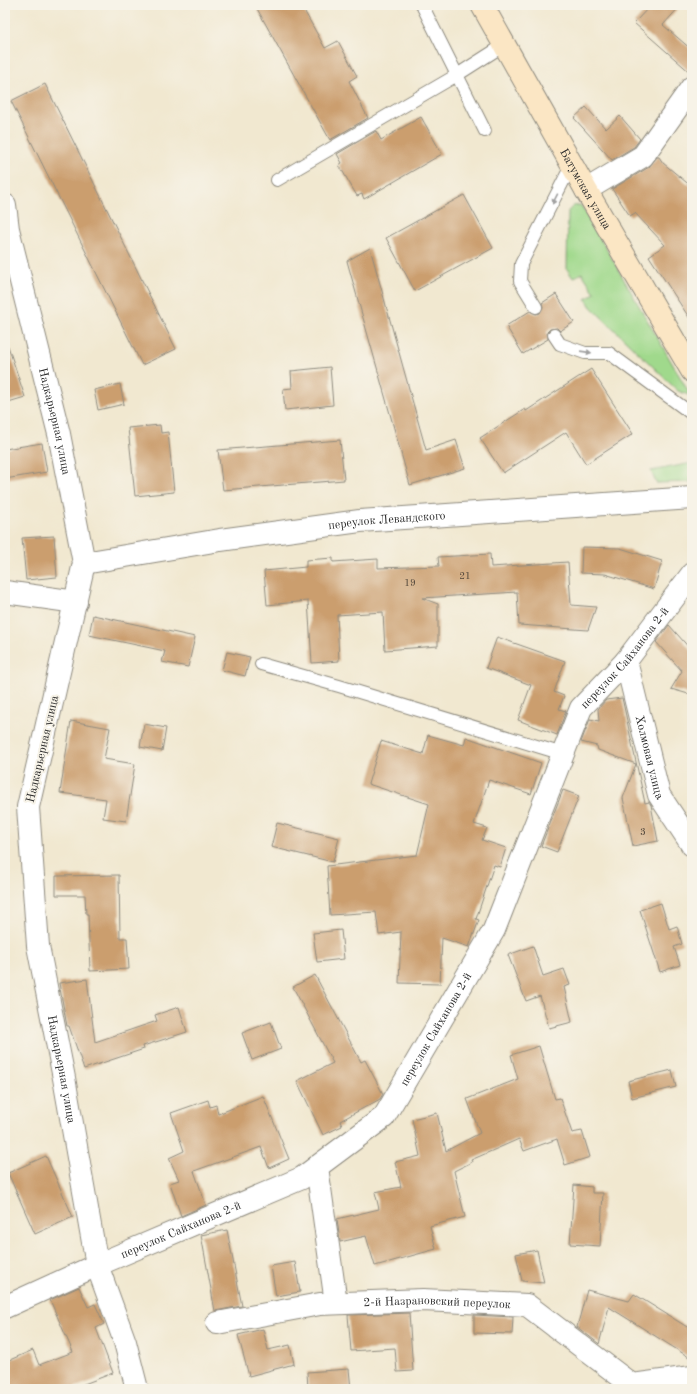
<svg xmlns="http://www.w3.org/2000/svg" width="697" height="1394" font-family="'Old Standard TT',serif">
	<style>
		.green { fill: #a0d98c; stroke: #66825c }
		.building { fill: #cb9e6e }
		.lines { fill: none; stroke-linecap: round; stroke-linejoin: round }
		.lane-casing { stroke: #8e8a7e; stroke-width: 14 }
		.street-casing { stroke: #8e8a7e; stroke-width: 24 }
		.secondary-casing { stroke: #8e8a7e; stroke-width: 24 }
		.lane { stroke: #fff; stroke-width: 12 }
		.street { stroke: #fff; stroke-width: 22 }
		.secondary { stroke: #fbe6c4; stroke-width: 22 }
		.oneway { fill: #a0a0a0 }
		.labels { text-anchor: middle; stroke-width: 4; stroke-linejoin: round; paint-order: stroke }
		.number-label { font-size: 10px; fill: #53483c }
		.street-label { font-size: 12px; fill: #2b2b2b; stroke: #f7f3e8 }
	</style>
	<rect width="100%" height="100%" fill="#f7f3e8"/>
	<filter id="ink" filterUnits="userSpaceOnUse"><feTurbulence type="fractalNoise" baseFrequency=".025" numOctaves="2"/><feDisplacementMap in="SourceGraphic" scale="8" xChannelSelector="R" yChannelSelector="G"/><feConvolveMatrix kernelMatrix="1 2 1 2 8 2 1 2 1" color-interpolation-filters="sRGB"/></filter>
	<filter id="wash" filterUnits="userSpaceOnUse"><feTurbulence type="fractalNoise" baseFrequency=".012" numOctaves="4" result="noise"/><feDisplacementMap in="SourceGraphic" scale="16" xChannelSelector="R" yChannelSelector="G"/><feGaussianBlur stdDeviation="0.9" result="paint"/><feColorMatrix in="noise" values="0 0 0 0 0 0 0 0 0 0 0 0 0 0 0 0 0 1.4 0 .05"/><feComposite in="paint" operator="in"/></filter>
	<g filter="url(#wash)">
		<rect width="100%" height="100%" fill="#f1e8d0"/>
		<!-- green -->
		<g class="green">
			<polygon points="581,205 691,396 678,391 591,307 586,299 595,293 582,273 573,278 567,269 568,211 573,206"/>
			<polygon points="692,463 692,482 656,483 651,471"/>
		</g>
		<g id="blocks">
			<!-- building -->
			<g class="building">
				<polygon points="255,5 301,5 325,48 338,41 357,76 349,81 368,118 330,140"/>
				<polygon points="651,5 681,5 663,25 692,50 692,74 634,23"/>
				<polygon points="45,84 176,349 142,365 11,101"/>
				<polygon points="586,107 606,129 620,116 640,139 634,147 612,160 574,118"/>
				<polygon points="421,117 442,154 364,199 362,194 357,196 339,165 342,163 337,154 376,131 381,140"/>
				<polygon points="657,157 659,157 663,163 692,187 692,322 649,256 665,245 635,213 630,216 612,189 649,167"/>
				<polygon points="464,195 493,248 415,291 386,238"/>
				<polygon points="370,248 426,450 456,440 465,468 410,485 347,261"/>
				<polygon points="556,294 574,322 560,331 557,328 550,329 547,332 548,339 523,354 506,326 530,311 536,314 540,313 543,307 542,303"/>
				<polygon points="8,346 25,397 5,403 5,347"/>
				<polygon points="330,367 333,405 285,410 283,389 292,388 291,371"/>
				<polygon points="591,369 633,434 586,464 566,432 503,473 480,438 525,409 526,411"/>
				<polygon points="120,384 124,404 98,410 94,390"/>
				<polygon points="160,425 161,433 168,432 174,492 135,496 128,428"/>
				<polygon points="340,440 344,480 223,490 218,450"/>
				<polygon points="42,443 47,472 5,479 5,449"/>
				<polygon points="54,536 57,577 26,580 22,538"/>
				<polygon points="582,547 620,548 662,561 654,589 605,574 581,573"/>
				<polygon points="490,554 491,567 568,562 571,605 596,607 588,630 519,625 517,592 422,598 438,604 438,646 385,650 383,612 337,615 339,661 312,663 308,601 267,605 264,571 306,567 306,560 333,558 333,562 378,559 378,568 439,566 438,557"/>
				<polygon points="93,615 195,637 188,667 162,662 165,651 89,635"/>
				<polygon points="669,625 692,651 692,695 671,689 682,671 656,642"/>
				<polygon points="497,637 565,661 554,692 564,696 559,709 566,711 557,735 518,720 531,685 486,668"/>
				<polygon points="227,652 250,657 245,676 222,670"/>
				<polygon points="622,698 645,803 649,802 651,805 658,841 633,846 623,798 636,764 598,750 597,746 581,742 590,719 599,721 598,709 606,700"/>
				<polygon points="71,721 110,728 104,759 135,764 126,821 103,818 106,799 60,793"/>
				<polygon points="144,724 166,728 162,751 140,747"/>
				<polygon points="428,735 464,745 466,737 541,763 531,794 489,780 474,824 487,828 482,840 506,848 500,867 494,865 476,919 479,920 469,947 442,938 440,984 399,983 401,932 379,935 376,912 330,915 327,866 417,855 429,804 368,784 381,741 423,754"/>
				<polygon points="563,790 579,796 557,852 541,846"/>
				<polygon points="277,823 339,838 333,862 271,847"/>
				<polygon points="119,875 120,938 127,938 129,969 90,971 88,914 86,914 85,895 56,895 56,876"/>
				<polygon points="661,903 669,929 677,926 682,944 674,947 680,965 660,972 640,910"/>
				<polygon points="341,930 344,959 317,962 313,933"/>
				<polygon points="533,946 543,976 564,969 570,985 564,987 572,1022 549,1028 540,996 526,1001 508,955"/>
				<polygon points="315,975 361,1062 365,1060 383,1094 380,1099 340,1121 342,1126 323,1135 297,1081 333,1063 293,987"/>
				<polygon points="87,979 95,1042 157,1021 155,1015 179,1007 187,1032 143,1046 144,1049 84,1069 69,1026 67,1026 59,983"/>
				<polygon points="271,1022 281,1049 252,1060 242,1033"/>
				<polygon points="539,1046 555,1099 560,1098 572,1133 582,1131 590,1157 565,1165 557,1139 524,1151 519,1139 471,1160 472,1162 454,1171 465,1217 430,1226 436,1249 375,1266 366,1236 340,1242 337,1219 379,1209 375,1192 401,1187 395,1162 420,1156 412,1119 437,1113 446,1151 480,1133 467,1099 518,1079 511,1055"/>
				<polygon points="672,1070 676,1087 632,1098 628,1081"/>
				<polygon points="263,1096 289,1159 269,1168 261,1147 194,1171 206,1205 181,1216 170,1183 179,1180 169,1158 184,1151 171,1113 208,1100 210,1107 216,1105 218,1114"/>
				<polygon points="46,1156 73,1217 35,1234 8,1173"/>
				<polygon points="574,1185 592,1187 592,1193 603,1193 600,1246 570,1244"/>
				<polygon points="227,1230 242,1306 215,1311 201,1235"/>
				<polygon points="537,1250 544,1283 522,1281 516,1254"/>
				<polygon points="295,1262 300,1292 276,1296 271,1266"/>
				<polygon points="79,1287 88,1307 95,1304 104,1324 96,1328 113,1373 71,1389 5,1389 5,1362 33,1350 39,1365 73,1352 50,1300"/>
				<polygon points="587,1290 629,1301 634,1294 692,1330 692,1359 609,1307 599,1344 598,1343 577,1327"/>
				<polygon points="409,1313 413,1371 397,1372 395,1348 351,1351 348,1315"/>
				<polygon points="474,1315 513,1317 512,1334 474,1333"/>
				<polygon points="263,1329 268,1350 290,1345 294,1364 249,1376 238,1335"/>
				<polygon points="349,1369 351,1389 308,1389 307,1372"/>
			</g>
		</g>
	</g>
	<g filter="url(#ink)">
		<use href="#blocks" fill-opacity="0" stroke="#8e8a7e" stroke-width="1"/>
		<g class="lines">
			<defs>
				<g id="lane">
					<polyline points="422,5 485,131"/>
					<polyline points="277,180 457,75 504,45"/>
					<polyline points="536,307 520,281 521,264 572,164"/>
					<polyline points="554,335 560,344 585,353 609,353 692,414"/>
					<polyline points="261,664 339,686 563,754"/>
				</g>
				<g id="street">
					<polyline points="586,190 643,156 692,87"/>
					<path id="s1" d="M5,205L8,229L59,434L84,563L28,807L38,946L64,1078L97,1265L125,1342L137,1389"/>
					<path id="s2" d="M84,563L220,540L360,521L692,498"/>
					<polyline points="5,592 76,602"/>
					<path id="s3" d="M626,661L659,795L692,845"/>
					<polyline points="317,1167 336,1303"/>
					<path id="s4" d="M5,1307L97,1265L302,1178L384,1117L494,930L581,708L626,661L692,574"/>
					<path id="s5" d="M217,1323L320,1304L423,1300L527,1305L632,1385"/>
					<polyline points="626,1389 632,1385 692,1377"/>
				</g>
				<g id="secondary">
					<path id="s6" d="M482,5L586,190L692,371"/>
				</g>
			</defs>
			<!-- lane casing -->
			<use href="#lane" class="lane-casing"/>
			<!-- street casing -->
			<use href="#street" class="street-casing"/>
			<!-- secondary casing -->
			<use href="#secondary" class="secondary-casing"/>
			<!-- lane -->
			<use href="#lane" class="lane"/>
			<!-- street -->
			<use href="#street" class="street"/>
			<!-- secondary -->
			<use href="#secondary" class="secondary"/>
		</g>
		<!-- one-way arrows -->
		<defs><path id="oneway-solid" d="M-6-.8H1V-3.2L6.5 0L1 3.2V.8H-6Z"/></defs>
		<g class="oneway">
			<use href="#oneway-solid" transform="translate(555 199) rotate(117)"/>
			<use href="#oneway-solid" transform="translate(586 352) rotate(8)"/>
		</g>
	</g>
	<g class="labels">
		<!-- number labels -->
		<g class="number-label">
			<text x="465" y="579">21</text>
			<text x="410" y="586">19</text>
			<text x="643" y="835">3</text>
		</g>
		<!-- street labels -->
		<g class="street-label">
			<text dy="4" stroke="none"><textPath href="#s6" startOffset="211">Батумская улица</textPath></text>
			<text dy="4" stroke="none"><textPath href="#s1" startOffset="222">Надкарьерная улица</textPath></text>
			<text dy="4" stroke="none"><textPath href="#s2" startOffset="306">переулок Левандского</textPath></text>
			<text dy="4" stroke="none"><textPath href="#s4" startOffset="948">переулок Сайханова 2-й</textPath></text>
			<text transform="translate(42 749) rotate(-77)" y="4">Надкарьерная улица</text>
			<text dy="4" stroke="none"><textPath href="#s3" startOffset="99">Холмовая улица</textPath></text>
			<text dy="4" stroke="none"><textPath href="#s4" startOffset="528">переулок Сайханова 2-й</textPath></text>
			<text dy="4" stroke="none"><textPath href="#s1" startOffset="882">Надкарьерная улица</textPath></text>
			<text dy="4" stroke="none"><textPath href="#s4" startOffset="192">переулок Сайханова 2-й</textPath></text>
			<text dy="4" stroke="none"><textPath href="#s5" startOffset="222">2-й Назрановский переулок</textPath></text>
		</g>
	</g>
	<!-- margin -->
	<rect width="697" height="1394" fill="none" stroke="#f7f3e8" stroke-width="20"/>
</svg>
